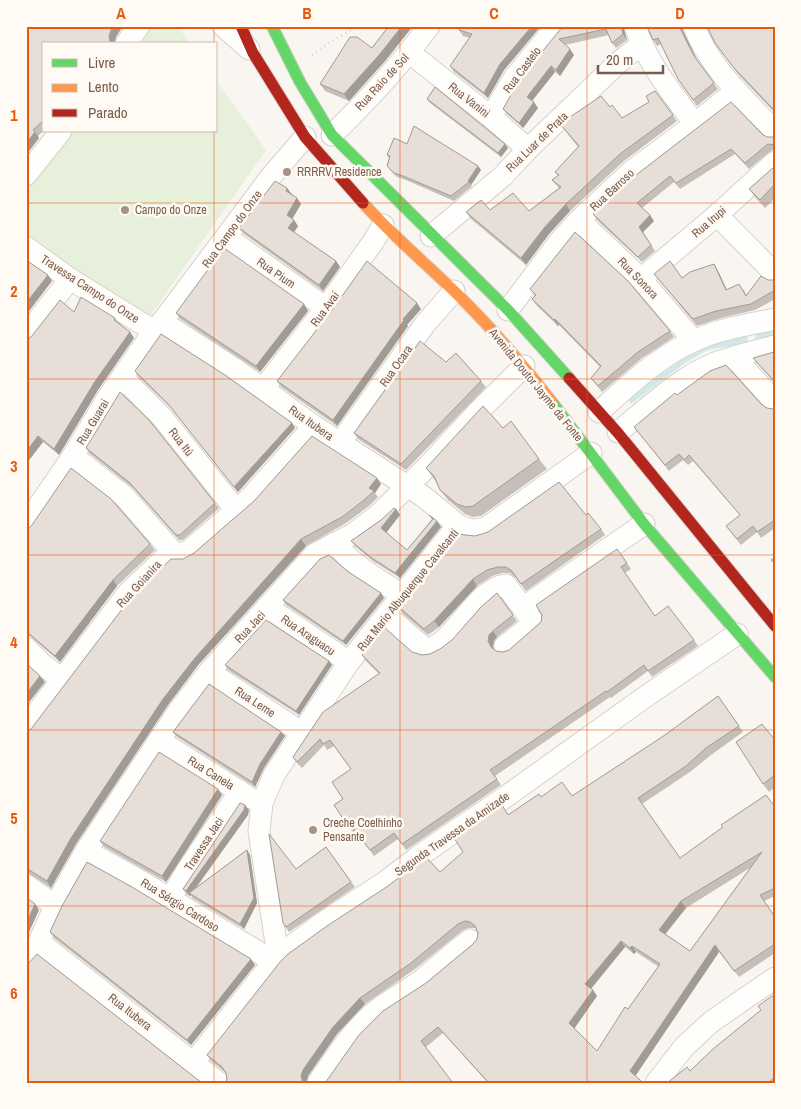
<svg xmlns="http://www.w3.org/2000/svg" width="801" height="1109" font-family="'Archivo Narrow',sans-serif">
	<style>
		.green { fill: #e7f0db }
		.water { fill: #d0e8ea }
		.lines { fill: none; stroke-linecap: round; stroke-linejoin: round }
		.street-casing { stroke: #d7d1cb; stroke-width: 23 }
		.fast-casing { stroke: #d9d2cb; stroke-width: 13 }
		.slow-casing { stroke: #d9d2cb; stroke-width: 13 }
		.jam-casing { stroke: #d9d2cb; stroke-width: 13 }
		.path { stroke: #dcd5d0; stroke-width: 3; stroke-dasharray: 1 4; stroke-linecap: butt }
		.street { stroke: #fefefd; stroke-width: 21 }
		.fast { stroke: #63d668; stroke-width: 11 }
		.slow { stroke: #ff974d; stroke-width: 11 }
		.jam { stroke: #b3261e; stroke-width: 11 }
		.wall { fill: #c6bfb9; fill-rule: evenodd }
		.shaded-wall { fill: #a19b96 }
		.building { fill: #e6ded7; stroke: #a19b96; fill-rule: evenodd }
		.grid { fill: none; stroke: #e8590c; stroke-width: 1; stroke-opacity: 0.55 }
		.poi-dot { fill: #a69286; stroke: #fffaf3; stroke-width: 2 }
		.labels { text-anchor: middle; stroke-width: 5; stroke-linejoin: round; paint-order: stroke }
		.street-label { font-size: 12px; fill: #7a5c4d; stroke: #fffaf3 }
		.poi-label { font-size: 12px; fill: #7a5c4d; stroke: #fffaf3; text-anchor: start }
		.neatline { fill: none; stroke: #e8590c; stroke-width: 2 }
		.grid-label { font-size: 16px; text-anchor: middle; font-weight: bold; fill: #e8590c }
	</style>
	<rect width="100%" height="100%" fill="#f9f5f0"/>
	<!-- green -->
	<g class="green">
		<polygon points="146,26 178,26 190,44 133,44"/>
		<polygon points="216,80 266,150 149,318 26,236 26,184 66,131 216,131"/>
	</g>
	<!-- water -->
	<g class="water">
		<polygon points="775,329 775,338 756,343 755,334"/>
		<polygon points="747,335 748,343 707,350 685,363 631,404 627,397 703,345"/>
	</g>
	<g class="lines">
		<defs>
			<g id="street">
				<polyline points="223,26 249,49"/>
				<path d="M635,26C647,63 672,93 695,124"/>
				<path d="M694,26C709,67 745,100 775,131"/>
				<polyline points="126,44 139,26"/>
				<polyline points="410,53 491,117 528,149"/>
				<polyline points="491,117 514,78 557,26"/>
				<path d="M332,135C367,101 400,66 429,26"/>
				<polyline points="26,175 61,131"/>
				<polyline points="717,215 775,274"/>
				<polyline points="579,220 641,279 693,340"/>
				<polyline points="431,236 503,176 528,149 620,61 641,45"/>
				<polyline points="226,237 326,308"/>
				<polyline points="26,247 70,279 154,331"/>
				<polyline points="641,279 717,215 775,162"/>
				<polyline points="508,310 559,242 579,220 632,171 695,124 736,91"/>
				<polyline points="162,322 235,369 314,426 424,497 458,525"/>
				<polyline points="26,335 70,279"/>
				<polyline points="735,358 775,402"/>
				<polyline points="122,377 162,417 236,510"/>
				<polyline points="263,389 326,308 373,242 383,225"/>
				<path d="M599,412C632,382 665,350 708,335C729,327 753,324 775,319"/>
				<path d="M618,432C648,408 679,378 715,363C734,356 755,351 775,346"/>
				<polyline points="340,443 425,324 454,291"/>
				<polyline points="73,456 124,496 172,551"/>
				<polyline points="26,524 73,456 109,396 154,331 162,322 273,174 305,137"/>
				<path d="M335,543C353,566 378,579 402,595"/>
				<polyline points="267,607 349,662"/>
				<polyline points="524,607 644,524"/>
				<path d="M387,616L424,648L429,649C454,642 478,587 506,585L534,623L505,646"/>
				<polyline points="26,648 43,665 63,680"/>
				<polyline points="209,672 301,732"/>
				<polyline points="26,727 127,594 172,551 182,554 190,550 250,498 314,426"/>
				<polyline points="160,741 250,798"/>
				<polyline points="86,851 142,882 273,961"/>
				<polyline points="26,885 55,906"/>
				<polyline points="170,899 186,872 240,791"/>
				<polyline points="39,942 219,1083"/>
				<path d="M278,956L259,831L262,803L274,775L349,662L458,525C468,530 475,531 486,528L591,453"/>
				<polyline points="26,961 39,942 55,906 86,851 178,712 209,672 315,554 353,534 377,516 427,467 480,410 524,366"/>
				<polyline points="194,1062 278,956 324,922 385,882 419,856 504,798 645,697 737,634"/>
				<path d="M318,1083C333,1061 348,1037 367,1019C383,1002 405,993 423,979C439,966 453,952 470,940"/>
				<polyline points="656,1083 684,1047 711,1022 775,978"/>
			</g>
			<g id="fast">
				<polyline points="272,26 300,82 332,135 508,310 569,378"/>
				<polyline points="552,402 644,524 775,677"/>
			</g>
			<path id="slow" d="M363,203C391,234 423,261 453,290C489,325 522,363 552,402"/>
			<g id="jam">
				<polyline points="241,26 253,53 305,137 363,203"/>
				<polyline points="569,378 618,433 775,626"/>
			</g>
		</defs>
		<!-- street casing -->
		<use href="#street" class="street-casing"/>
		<!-- fast casing -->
		<use href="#fast" class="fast-casing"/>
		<!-- slow casing -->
		<use href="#slow" class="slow-casing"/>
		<!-- jam casing -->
		<use href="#jam" class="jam-casing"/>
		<!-- path -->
		<polyline class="path" points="312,55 326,45 357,26"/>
		<!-- street -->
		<use href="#street" class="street"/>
		<!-- fast -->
		<use href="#fast" class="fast"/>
		<!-- slow -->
		<use href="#slow" class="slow"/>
		<!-- jam -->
		<use href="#jam" class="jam"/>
	</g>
	<!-- wall -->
	<g class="wall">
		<polygon points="389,26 413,26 385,61 349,101 325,91 320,84 372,48"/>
		<polygon points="461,26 541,26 504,70 488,98 454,72 450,66 470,38 463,36 459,30"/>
		<polygon points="563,26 623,26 627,40 616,48 612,43 609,35 565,45 574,55 560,76 555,72 532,101 538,108 523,128 507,114 503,109"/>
		<polygon points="647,26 683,31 697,61 718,89 697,106 678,79 661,44 657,46 653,40"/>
		<polygon points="775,26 775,113 738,74 715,43"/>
		<polygon points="26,28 116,37 114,44 44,44 44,130 38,136 39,138 26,155"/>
		<polygon points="655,91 677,121 624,161 570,211 549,234 526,265 471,219 466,212 490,210 529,211 559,188 552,180 558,176 555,172 578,147 560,124 610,107 622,118 649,102"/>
		<polygon points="427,99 505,144 508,148 501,157 430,103"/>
		<polygon points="762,134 767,137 775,137 775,150 772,150 749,169 735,154 680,189 674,182 642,208 654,221 643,232 655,251 642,262 597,220 593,214 636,175"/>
		<polygon points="407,144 478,166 481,170 471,185 472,186 454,201 406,180 397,177 390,170 387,166 389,158 387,155"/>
		<polygon points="775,166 775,198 765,208 755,197 749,189"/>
		<polygon points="292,194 301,204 292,219 298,226 294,232 336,261 340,267 323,291 244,234 239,228"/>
		<polygon points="714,264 718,271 727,290 744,290 746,295 768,280 773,280 775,279 775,299 755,310 721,318 697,326 659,280 654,274 682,278"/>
		<polygon points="530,289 670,331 674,337 642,358 602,392 591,378 600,367 559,325 558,326 536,305 532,299 535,296"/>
		<polygon points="304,304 308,311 260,372 180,319 176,313"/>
		<polygon points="421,309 407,325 408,326 337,426 281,387 277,381"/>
		<polygon points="74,312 115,318 120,324 130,332 134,338 98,390 59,455 43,442 26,464"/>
		<polygon points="775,352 775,383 757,363 753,358"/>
		<polygon points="446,362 481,381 486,387 406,470 358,439 354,433"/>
		<polygon points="135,371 295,428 238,492 172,409 138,376"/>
		<polygon points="677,395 762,405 767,408 773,409 775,408 775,528 761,538 757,532 741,545 726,526 740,515 693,461 688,465 683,460 669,471 634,427"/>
		<polygon points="503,428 539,459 547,469 481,516 473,517 465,514 448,500 440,490 436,482 426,468"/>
		<polygon points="86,448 215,503 219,508 183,540 179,540 133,488 89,453"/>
		<polygon points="377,478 381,484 375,493 378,497 369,506 346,523 306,546 199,664 168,705 76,844 51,888 28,873 26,873 26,732 31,729 183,559"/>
		<polygon points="396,509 400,515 386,533 407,550 432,519 429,515 437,521 441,527 400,578 373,561 356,547 351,541"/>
		<polygon points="586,515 601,529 605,535 526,591 516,578 510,573 502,573 492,576 477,586 439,627 428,635 403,614 399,607 475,536"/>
		<polygon points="26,531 150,544 155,550 117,586 60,662 30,636 26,636"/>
		<polygon points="617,549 631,569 625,573 655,616 694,640 698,646 652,677 648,671 611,698 610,697 495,776 501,785 406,850 398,839 374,856 356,832 354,834 334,805 343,799 351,769 334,746 327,750 324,745 302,768 297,763 293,757 379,674 366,661 362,655 412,652 422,655 430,654 440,649 452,640 497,593 517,621 497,637 494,641 493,647 493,650 496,651 503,652 509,650 541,622"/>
		<polygon points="347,571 381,593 384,598 346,645 286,605 283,600"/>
		<polygon points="329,661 332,665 299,715 228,670 225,665"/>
		<path d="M718,696L743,732L711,755L690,772L642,804L680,858L775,807V896L764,901L775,917V953L739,977L719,952L635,1076L642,1083H488L443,1033L426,1047L325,1083L426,983L473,944L477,939L478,933L477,930L475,928H469L463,930L415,969L365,1004L337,1034L308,1076L306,1083L227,1079L226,1073L211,1061L207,1055L440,872L508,815L541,797L572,796L665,735ZM750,868L690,951L665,934L686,908ZM625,947L634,954L636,952L659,967L597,1051L574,1028L597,996L591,989Z"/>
		<polygon points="173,732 281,732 285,736 264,768 255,787 177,737"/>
		<polygon points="775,740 775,787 769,792 763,784"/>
		<polygon points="218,789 222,795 166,882 104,847 100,841"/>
		<polygon points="245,805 249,810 248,815 197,887 247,850 250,855 257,903 244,929 192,898 191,895 190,896 187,895 183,889"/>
		<polygon points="326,847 355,887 289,932 283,923 296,869"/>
		<polygon points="50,932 255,965 191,1045 54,938"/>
		<polygon points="775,994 775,1083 667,1083 690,1071 761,1010"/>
	</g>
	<!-- shaded-wall -->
	<g class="shaded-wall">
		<polygon points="114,26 123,26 116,37 114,44 112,44 110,41 109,36 111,30"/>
		<polygon points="402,26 413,26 385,61 349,101 344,94"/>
		<polygon points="532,26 541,26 504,70 488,98 484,93 500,64"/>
		<polygon points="621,26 623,26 627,40 623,34"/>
		<polygon points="679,26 682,26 683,31 698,62 694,56"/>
		<polygon points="570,49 574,55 560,76 556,70"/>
		<polygon points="551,66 555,72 531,102 527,97"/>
		<polygon points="534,102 538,108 523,128 519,123"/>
		<polygon points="35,132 39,138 26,155 26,143"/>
		<polygon points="505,144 508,148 501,157 498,153"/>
		<polygon points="478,166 481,170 471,185 468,181"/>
		<polygon points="287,188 292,194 286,191"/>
		<polygon points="297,198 301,204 291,221 287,215"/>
		<polygon points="566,204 570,211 549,234 526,265 521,258 544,228"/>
		<polygon points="650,215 654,221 643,232 655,251 639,227"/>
		<polygon points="294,220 298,226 293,234 288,228"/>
		<polygon points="336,261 340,267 323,291 319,285"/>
		<polygon points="714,264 718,271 730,297 726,290"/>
		<polygon points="48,275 52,281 26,315 26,303"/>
		<polygon points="417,303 421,309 407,325 408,326 337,426 333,420 403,319"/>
		<polygon points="304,304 308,311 260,372 256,366"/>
		<polygon points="555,319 559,325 558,326 554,320"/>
		<polygon points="130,332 134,338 98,390 59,455 54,449 94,383"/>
		<polygon points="292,423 295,428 238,492 234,487"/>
		<polygon points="38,436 43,442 26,464 26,452"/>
		<polygon points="377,478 381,484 375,493 369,488"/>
		<polygon points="396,509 400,515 385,534 381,528"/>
		<polygon points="437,521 441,527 400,578 395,573"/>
		<polygon points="301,539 306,546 199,664 168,705 76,844 51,888 47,881 71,838 163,699 195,658"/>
		<polygon points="473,579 477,586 439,627 434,621"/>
		<polygon points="113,580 117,586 60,662 55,656"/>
		<polygon points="381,593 384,598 346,645 343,641"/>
		<polygon points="493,631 497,637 494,641 493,647 495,653 491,647 488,641 489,635"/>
		<polygon points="329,661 332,665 299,715 296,711"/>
		<polygon points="40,676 45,682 26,706 26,694"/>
		<polygon points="281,732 285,736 264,768 255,787 252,782 260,764"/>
		<polygon points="218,789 222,795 166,882 162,876"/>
		<polygon points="245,805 249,810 248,815 191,894 189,893 191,895 190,896 186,891"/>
		<polygon points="247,850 250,855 257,903 244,929 240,924"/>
		<polygon points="681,901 686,908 663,937 659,930"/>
		<polygon points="35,904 39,910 26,939 26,924"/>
		<polygon points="621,941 625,947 589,991 585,984"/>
		<polygon points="715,945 719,952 634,1078 630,1071"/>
		<polygon points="632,946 636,952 634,954 630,948"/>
		<polygon points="251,959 255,965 191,1045 187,1040"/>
		<polygon points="593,990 597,996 574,1029 569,1023"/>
		<polygon points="360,998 365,1004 337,1034 308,1076 306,1083 303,1083 301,1076 303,1070 333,1027"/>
	</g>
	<!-- building -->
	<g class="building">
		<polygon points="28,26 114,26 111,30 109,36 110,41 107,44 44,44 44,120 33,130 35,132 26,143 26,28"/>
		<polygon points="389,26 402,26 380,54 344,94 320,84 350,37 357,37 372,48"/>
		<polygon points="461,26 532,26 500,64 484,93 450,66 472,34 459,30"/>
		<polygon points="563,26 621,26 623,34 612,43 606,29 559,39 570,49 556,70 551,66 527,97 534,102 519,123 503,109 520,79"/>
		<polygon points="647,26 679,26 694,56 714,83 693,100 678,79 658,38 653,40"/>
		<polygon points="707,26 775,26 775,111 734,68 715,43"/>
		<polygon points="435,87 505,144 498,153 427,99"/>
		<polygon points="655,91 673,115 620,154 566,204 544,228 521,258 466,212 481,200 490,210 513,193 529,211 561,187 552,180 559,175 555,172 579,146 560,124 564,121 601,96 610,107 612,105 622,118 649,102 646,96"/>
		<polygon points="731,102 762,134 767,137 775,137 775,145 768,144 745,163 731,149 676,183 670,176 637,203 650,215 639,227 651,245 638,257 593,214 636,175"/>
		<polygon points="414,126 478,166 468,181 469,182 451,196 403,176 394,173 387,166 390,156 387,155 394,138 407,144"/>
		<polygon points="775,166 775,184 760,200 749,189"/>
		<polygon points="275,181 287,188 286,191 297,198 287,215 294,220 288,228 336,261 319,285 239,228"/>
		<polygon points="575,232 628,281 670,331 638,352 598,386 591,378 601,366 555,319 554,320 532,299 536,295 530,289"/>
		<polygon points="224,248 304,304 256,366 176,313"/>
		<polygon points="26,260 48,275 26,303"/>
		<polygon points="367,261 417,303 403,319 404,320 333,420 277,381 332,310"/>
		<polygon points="670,261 682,278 690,272 714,264 726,290 739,284 746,296 761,276 768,280 773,280 775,279 775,290 751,304 716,311 693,319 654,274"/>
		<polygon points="81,297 115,318 114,320 130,332 94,383 54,449 38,436 26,452 26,340 31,337 60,300 74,312"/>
		<polygon points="161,334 225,375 292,423 234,487 169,405 135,371"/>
		<polygon points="420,341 446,362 456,353 481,381 401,464 354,433"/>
		<polygon points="774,352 775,352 775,382 753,358"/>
		<polygon points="726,365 762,405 767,408 773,409 775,408 775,520 757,532 753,526 737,539 726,526 740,515 689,455 684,460 679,454 665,465 634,427 675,393 677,395 710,371"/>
		<polygon points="120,392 149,420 215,503 180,535 176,535 130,483 86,448"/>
		<polygon points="483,406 503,428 511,421 539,459 473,506 466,507 457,504 440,490 434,476 426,468"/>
		<polygon points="312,436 377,478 369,488 374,491 364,500 342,517 301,539 195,658 163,699 71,838 47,881 26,868 26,732 31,729 132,596 171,559 183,559 194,553 254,501"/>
		<polygon points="71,468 111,499 150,544 113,580 55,656 26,631 26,531 32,525"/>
		<polygon points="559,482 586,515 588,513 601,529 521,584 512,571 506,567 498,567 487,570 473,579 434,621 424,629 399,607 457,534 475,536 488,532"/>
		<polygon points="394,508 396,509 381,528 407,550 433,519 429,515 437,521 395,573 369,556 351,541 381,520"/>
		<polygon points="617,549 627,563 621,567 655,616 668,606 694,640 648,671 644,665 607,692 606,691 490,770 497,779 402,844 394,833 370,850 352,826 349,828 334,805 343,799 332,782 351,769 330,740 323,744 320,739 297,762 293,757 323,712 380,673 362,655 384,627 412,652 422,655 430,654 440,649 452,640 481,607 497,593 513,615 493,631 489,635 488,641 491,647 496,651 503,652 509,650 541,622 542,615 536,605"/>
		<polygon points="329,555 347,571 381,593 343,641 283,600 320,559"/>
		<polygon points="775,557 775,564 771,560"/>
		<polygon points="266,620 329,661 296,711 225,665"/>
		<polygon points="26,663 40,676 26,694"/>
		<polygon points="209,684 281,732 260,764 252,782 173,732"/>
		<path d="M718,696L739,726L706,748L686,766L638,798L680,858L723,827L721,825L766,795L775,807V888L760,895L775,917V944L734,971L715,945L630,1071L640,1080L642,1083H489L438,1027L421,1041L453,1083H325L359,1035L383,1011L426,983L473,944L477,939L478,933L475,926L470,922L465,921L458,924L411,963L360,998L333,1027L303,1070L301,1076L303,1083H225L227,1079L226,1073L222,1067L207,1055L280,962L288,954L327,926L388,886L426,857L440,872L463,852L454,838L502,805L508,815L539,794L541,797L562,782L572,796L665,735ZM762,852L690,951L659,930L681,901ZM621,941L630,948L632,946L660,964L628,1009L625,1007L597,1051L569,1023L593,990L585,984Z"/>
		<polygon points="762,724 775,740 775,775 763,784 736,742"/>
		<polygon points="159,752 218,789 162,876 100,841"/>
		<polygon points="240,803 245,805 244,810 186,891 183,889"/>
		<polygon points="269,834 296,869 326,847 351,882 286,927 283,923"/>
		<polygon points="247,850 254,898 240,924 189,893"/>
		<polygon points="87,862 132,887 251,959 187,1040 50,932 62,906"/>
		<polygon points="26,897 35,904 26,924"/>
		<polygon points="37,954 202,1083 26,1083 26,966"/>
		<polygon points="775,994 775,1077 768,1083 667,1083 687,1067 690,1071 713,1049 761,1010 758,1006"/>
	</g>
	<!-- grid -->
	<path class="grid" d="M214,26V44M400,26V1083M587,26V1083M214,131V1083M26,203H775M26,379H775M26,555H775M26,730H775M26,906H775"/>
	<!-- markers -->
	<g class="poi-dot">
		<circle cx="287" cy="172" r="5"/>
		<circle cx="125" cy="210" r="5"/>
		<circle cx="313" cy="830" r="5"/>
	</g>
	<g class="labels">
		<!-- street labels -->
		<g class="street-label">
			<text transform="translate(522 70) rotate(-53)" y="4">Rua Castelo</text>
			<text transform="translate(382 82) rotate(-47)" y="4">Rua Raio de Sol</text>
			<text transform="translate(469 100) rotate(38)" y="4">Rua Vanini</text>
			<text transform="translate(537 142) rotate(-44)" y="4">Rua Luar de Prata</text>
			<text transform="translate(612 190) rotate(-43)" y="4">Rua Barroso</text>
			<text transform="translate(709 222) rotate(-41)" y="4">Rua Irupi</text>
			<text transform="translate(232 229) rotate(-54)" y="4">Rua Campo do Onze</text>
			<text transform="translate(276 273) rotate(35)" y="4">Rua Pium</text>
			<text transform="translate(638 278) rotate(46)" y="4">Rua Sonora</text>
			<text transform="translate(90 289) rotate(33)" y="4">Travessa Campo do Onze</text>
			<text transform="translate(325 309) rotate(-54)" y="4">Rua Avaí</text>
			<text transform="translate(396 366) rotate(-55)" y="4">Rua Ocara</text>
			<text transform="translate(536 385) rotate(51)" y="4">Avenida Doutor Jayme da Fonte</text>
			<text transform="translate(93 422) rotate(-59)" y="4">Rua Guarai</text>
			<text transform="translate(311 423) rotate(35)" y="4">Rua Itubera</text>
			<text transform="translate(181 442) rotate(52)" y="4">Rua Itú</text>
			<text transform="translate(139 584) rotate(-47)" y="4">Rua Goianira</text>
			<text transform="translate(408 590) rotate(-51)" y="4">Rua Mario Albuquerque Cavalcanti</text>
			<text transform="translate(250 627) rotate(-47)" y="4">Rua Jaci</text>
			<text transform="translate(308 635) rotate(34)" y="4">Rua Araguacu</text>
			<text transform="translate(255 702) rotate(33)" y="4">Rua Leme</text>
			<text transform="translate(211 773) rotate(32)" y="4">Rua Canela</text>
			<text transform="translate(452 834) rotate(-35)" y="4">Segunda Travessa da Amizade</text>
			<text transform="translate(204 844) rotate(-57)" y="4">Travessa Jaci</text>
			<text transform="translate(180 905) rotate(32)" y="4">Rua Sérgio Cardoso</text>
			<text transform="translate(130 1012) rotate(38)" y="4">Rua Itubera</text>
		</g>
		<!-- poi labels -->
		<g class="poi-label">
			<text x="297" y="176">RRRRV Residence</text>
			<text x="135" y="214">Campo do Onze</text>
			<text x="323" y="827">Creche Coelhinho<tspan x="323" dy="14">Pensante</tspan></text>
		</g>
	</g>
	<!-- border -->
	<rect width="801" height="1109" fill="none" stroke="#fffaf3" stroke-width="55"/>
	<!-- legend -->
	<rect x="42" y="42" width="175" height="90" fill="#fffaf3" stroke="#cabbb1"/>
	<rect x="52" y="59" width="25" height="8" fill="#63d668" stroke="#cabbb1"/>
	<text x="88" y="68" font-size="15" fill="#7a5c4d">Livre</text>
	<rect x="52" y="84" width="25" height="8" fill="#ff974d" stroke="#cabbb1"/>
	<text x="88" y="92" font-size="15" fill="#7a5c4d">Lento</text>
	<rect x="52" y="109" width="25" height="8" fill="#b3261e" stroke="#cabbb1"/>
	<text x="88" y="118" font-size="15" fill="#7a5c4d">Parado</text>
	<!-- scale -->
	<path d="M598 65v8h65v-8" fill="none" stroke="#7a5c4d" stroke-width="2.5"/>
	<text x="606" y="65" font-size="15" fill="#7a5c4d" stroke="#fffaf3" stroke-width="4" paint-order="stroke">20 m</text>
	<rect x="28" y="28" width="746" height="1054" class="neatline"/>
	<g class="grid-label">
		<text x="121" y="19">A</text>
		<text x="307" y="19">B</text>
		<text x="494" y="19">C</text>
		<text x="680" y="19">D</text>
		<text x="14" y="121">1</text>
		<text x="14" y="297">2</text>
		<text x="14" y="472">3</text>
		<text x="14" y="648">4</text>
		<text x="14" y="824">5</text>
		<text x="14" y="999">6</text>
	</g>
</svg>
